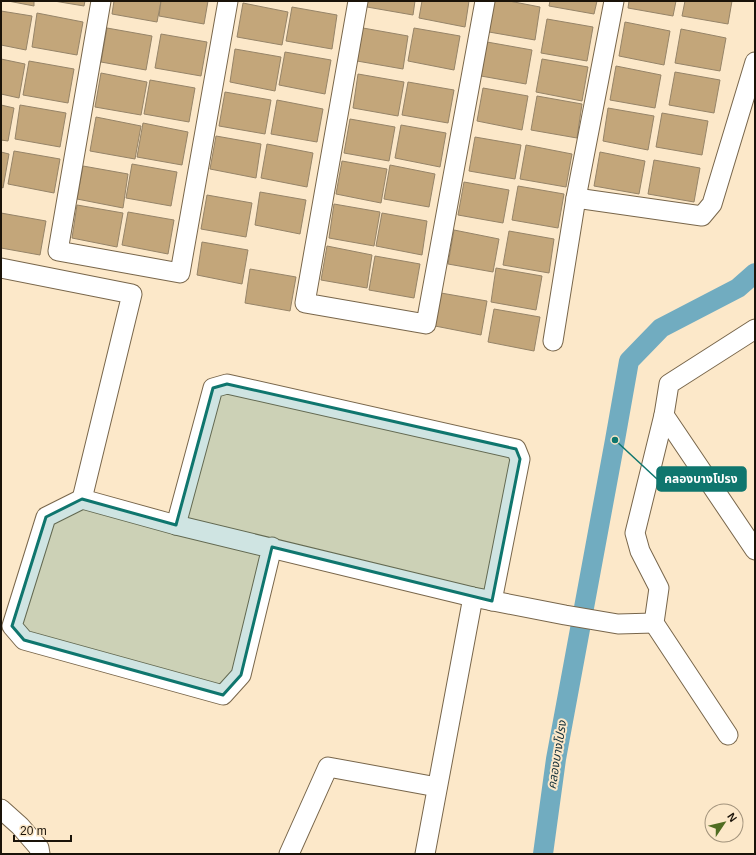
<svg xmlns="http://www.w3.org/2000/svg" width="756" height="855" font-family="Helvetica,'Noto Sans Thai',sans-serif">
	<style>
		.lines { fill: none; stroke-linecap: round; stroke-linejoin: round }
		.canal { stroke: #71acc0; stroke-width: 20 }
		.building { fill: #c3a67a; stroke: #968468 }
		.street-casing { stroke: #78664b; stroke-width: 21 }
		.street { stroke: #fff; stroke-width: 19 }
		.marked { fill: #0f766e; fill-opacity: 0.2; stroke: #0f766e; stroke-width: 3; stroke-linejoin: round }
		.labels { text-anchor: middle; stroke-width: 4; stroke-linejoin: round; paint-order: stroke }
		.water-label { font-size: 12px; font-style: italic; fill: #112e38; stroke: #fce8c9 }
		.leader { fill: none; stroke: #0f766e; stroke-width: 1.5 }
		.callout-dot { fill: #0f766e; stroke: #fce8c9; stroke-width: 1.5 }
		.callout { fill: #0f766e; stroke: #0f766e; stroke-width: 1.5 }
		.callout-label { font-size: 12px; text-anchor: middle; font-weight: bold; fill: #fff }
	</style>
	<rect width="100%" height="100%" fill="#fce8c9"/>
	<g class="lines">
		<!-- canal -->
		<polyline class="canal" points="543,854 556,759 615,440 629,361 661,328 738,288 755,273"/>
	</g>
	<!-- building -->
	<g class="building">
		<polygon points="8,1 34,1 34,6"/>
		<polygon points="54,1 85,1 84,6"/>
		<polygon points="114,1 161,1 157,22 112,14"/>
		<polygon points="161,1 208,1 204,24 159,16"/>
		<polygon points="368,1 415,1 413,15 367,7"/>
		<polygon points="422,1 469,1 465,27 419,18"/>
		<polygon points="494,1 509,1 540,7 535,40 489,32"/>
		<polygon points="550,1 597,1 594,14 549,6"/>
		<polygon points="629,1 676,1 673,16 628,8"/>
		<polygon points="685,1 732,1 728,24 682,16"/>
		<polygon points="243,3 288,12 282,45 237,37"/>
		<polygon points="292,7 337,15 332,49 286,41"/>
		<polygon points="1,11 32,16 26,50 1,45"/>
		<polygon points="37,13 83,22 77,55 32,47"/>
		<polygon points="547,19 593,27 587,61 541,53"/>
		<polygon points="625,22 670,31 664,65 619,56"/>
		<polygon points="107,28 152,36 146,70 101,62"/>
		<polygon points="363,28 408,36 403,69 357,61"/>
		<polygon points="414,28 460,36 454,70 408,61"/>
		<polygon points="681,29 726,38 720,71 675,63"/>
		<polygon points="161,34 207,42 201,76 155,68"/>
		<polygon points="487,42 532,50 526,84 481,76"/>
		<polygon points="235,49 281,57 275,91 230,82"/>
		<polygon points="285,52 331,60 325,94 279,85"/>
		<polygon points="1,59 25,64 19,98 1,94"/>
		<polygon points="542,59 588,67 582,101 536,92"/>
		<polygon points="29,61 74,69 68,103 23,95"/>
		<polygon points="616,66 661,75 655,108 610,100"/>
		<polygon points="675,72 720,80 714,113 669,105"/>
		<polygon points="101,73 147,82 141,115 95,107"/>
		<polygon points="358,74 404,82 398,116 353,108"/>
		<polygon points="150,80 195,88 189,122 144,114"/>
		<polygon points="408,82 454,90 448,123 402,115"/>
		<polygon points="483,88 528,96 522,130 477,121"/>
		<polygon points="225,92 271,100 265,134 219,126"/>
		<polygon points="537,96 582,104 577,138 531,130"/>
		<polygon points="277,100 323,109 317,142 271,134"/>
		<polygon points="1,105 14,108 8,141 1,140"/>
		<polygon points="20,105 66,113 60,147 15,139"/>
		<polygon points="608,108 654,116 648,150 603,141"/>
		<polygon points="662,113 708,121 702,155 656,147"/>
		<polygon points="96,117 141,126 135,159 90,151"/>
		<polygon points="350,119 395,127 389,161 344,153"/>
		<polygon points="143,123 188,132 182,165 137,157"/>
		<polygon points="401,125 446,133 440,167 395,158"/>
		<polygon points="216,136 261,144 256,178 210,169"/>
		<polygon points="475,137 521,145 515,179 469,171"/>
		<polygon points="267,144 313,153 307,187 261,178"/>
		<polygon points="526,145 572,154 566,187 520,179"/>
		<polygon points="14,151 60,159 54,193 8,184"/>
		<polygon points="1,152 9,154 3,188 1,187"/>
		<polygon points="600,152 645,161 639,194 594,186"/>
		<polygon points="654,160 700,168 694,202 648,194"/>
		<polygon points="342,161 387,169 381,203 336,194"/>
		<polygon points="132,164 177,172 171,206 126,198"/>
		<polygon points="390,165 435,174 429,207 384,199"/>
		<polygon points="83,166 128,174 123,208 77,199"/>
		<polygon points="464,182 509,190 503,223 458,215"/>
		<polygon points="518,186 564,194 558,228 512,220"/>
		<polygon points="260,192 306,200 300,234 255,225"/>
		<polygon points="207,195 252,203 246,237 201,229"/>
		<polygon points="334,204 380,212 374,246 329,238"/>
		<polygon points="77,205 123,213 117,247 72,238"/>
		<polygon points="128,212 174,220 168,254 122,245"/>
		<polygon points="1,213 46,221 40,255 1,248"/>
		<polygon points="382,213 427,221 422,255 376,246"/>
		<polygon points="454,230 499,239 493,272 448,264"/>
		<polygon points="509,231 554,239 549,273 503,265"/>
		<polygon points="202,242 248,250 242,284 197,275"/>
		<polygon points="327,246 372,255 367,288 321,280"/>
		<polygon points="375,256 420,264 414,298 369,290"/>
		<polygon points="496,268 542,276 536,310 491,302"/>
		<polygon points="250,269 296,277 290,311 245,303"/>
		<polygon points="441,293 487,301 481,335 435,326"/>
		<polygon points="494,309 540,317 534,351 488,342"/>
	</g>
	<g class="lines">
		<defs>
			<g id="street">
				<polyline points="101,1 58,251 180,273 228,1"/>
				<polyline points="358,1 305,303 426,324 485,1"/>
				<polyline points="576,198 702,216 712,204 755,62"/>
				<polyline points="1,268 132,294 82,499"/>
				<polyline points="553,341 576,198 614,1"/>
				<polyline points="664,415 755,550"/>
				<polyline points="176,525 213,388 227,384 516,449 520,459 492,601"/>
				<polyline points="272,547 241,675 223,695 24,640 12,626 46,517 82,499 176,525 473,597 565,615 618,624 654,623"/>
				<polyline points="728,735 654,623 659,588 640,551 635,533 664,415 669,384 755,329"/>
				<polyline points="1,809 20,826 39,848 40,854"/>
				<polyline points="289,854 328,767 437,787"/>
				<polyline points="425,854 473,597"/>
			</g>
		</defs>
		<!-- street casing -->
		<use href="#street" class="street-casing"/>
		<!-- street -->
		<use href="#street" class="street"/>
	</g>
	<!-- marked area -->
	<path class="marked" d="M227,384L516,449L520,459L492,601L272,547L241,675L223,695L24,640L12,626L46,517L82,499L176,525L213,388Z"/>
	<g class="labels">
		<!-- water labels -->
		<g class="water-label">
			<text transform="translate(557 755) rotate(-81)" y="4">คลองบางโปรง</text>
		</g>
	</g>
	<!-- callouts -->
	<path class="leader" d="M615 440L657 479"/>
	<circle class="callout-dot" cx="615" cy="440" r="4"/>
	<rect class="callout" x="657" y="467" width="89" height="24" rx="4"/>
	<g class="callout-label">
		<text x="701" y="483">คลองบางโปรง</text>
	</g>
	<!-- border -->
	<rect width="756" height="855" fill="none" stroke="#1a1309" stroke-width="4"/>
	<!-- north arrow -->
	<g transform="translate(724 823) rotate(55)"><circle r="19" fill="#fce8c9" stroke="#a2937c"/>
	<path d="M0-3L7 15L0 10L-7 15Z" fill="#506d22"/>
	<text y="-6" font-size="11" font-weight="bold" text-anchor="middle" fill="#1a1309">N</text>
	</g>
	<!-- scale -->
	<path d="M14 835v6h57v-6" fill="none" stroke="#1a1309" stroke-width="2"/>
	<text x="20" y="835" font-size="12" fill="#1a1309" stroke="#fce8c9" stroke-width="3" paint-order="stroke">20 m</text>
</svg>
